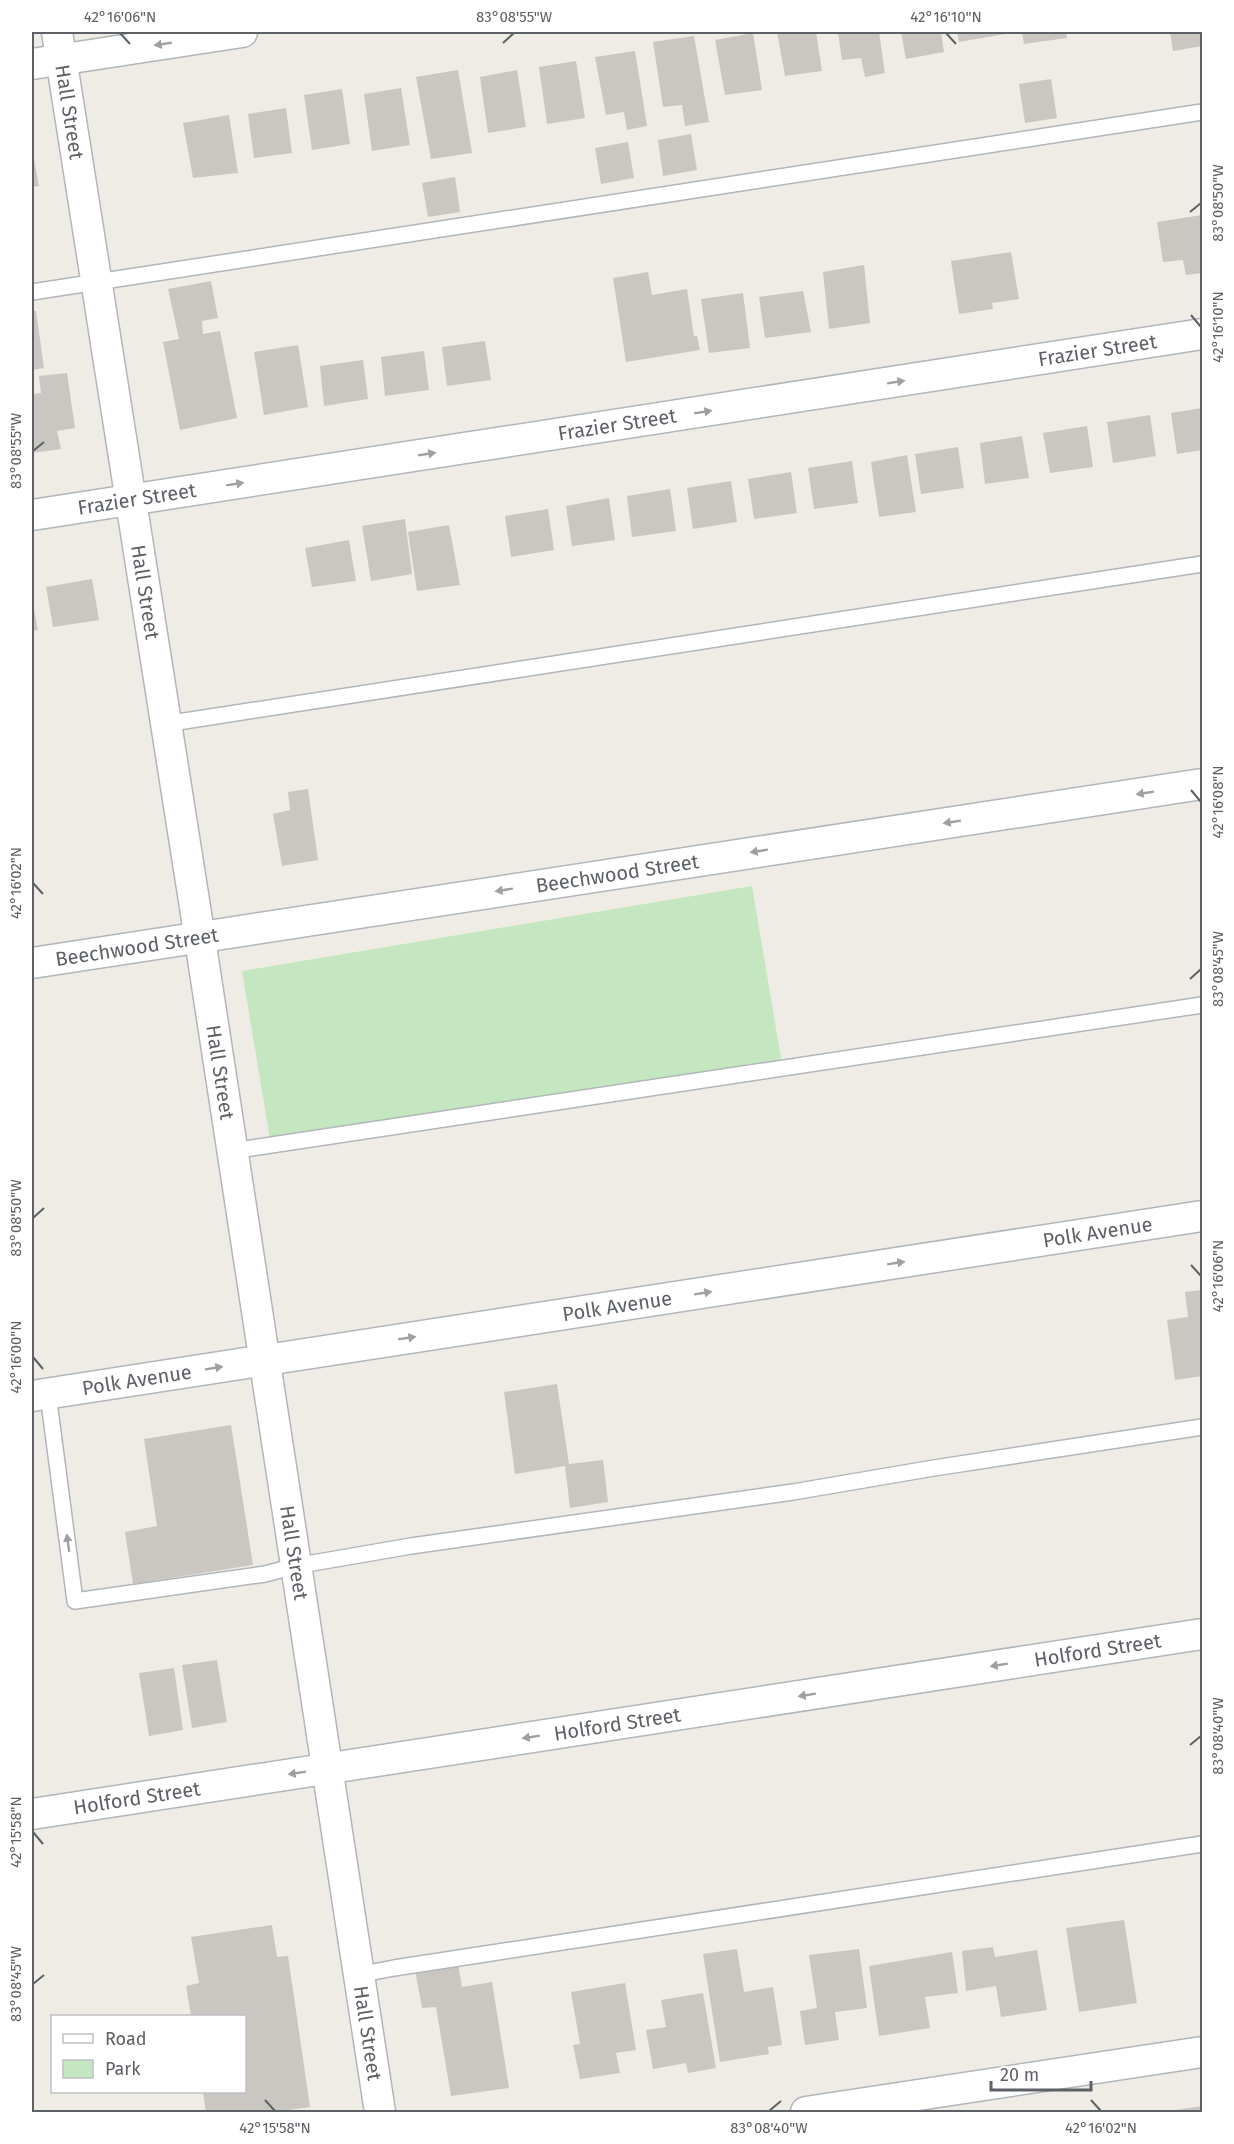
<svg xmlns="http://www.w3.org/2000/svg" width="1234" height="2144" font-family="'Fira Sans',sans-serif">
	<style>
		.green { fill: #c4e7c1 }
		.building { fill: #cac7c2 }
		.lines { fill: none; stroke-linecap: round; stroke-linejoin: round }
		.lane-casing { stroke: #b2b6ba; stroke-width: 18 }
		.street-casing { stroke: #b2b6ba; stroke-width: 33 }
		.lane { stroke: #fff; stroke-width: 15 }
		.street { stroke: #fff; stroke-width: 30 }
		.oneway { fill: #9ea0a3 }
		.ticks { fill: none; stroke: #5d6166; stroke-width: 2 }
		.labels { text-anchor: middle; stroke-width: 4.5; stroke-linejoin: round; paint-order: stroke }
		.street-label { font-size: 20px; fill: #5d6166; stroke: #fff }
		.neatline { fill: none; stroke: #5d6166; stroke-width: 2 }
		.ticks-label { font-size: 15px; text-anchor: middle; fill: #5d6166 }
	</style>
	<rect width="100%" height="100%" fill="#efece5"/>
	<!-- green -->
	<polygon class="green" points="752,886 782,1064 272,1151 242,971"/>
	<!-- building -->
	<g class="building">
		<polygon points="777,32 816,32 822,71 785,76"/>
		<polygon points="838,32 879,32 885,73 865,77 861,58 842,60"/>
		<polygon points="901,32 941,32 944,52 906,59"/>
		<polygon points="957,32 1005,32 1005,34 959,42"/>
		<polygon points="1022,32 1066,32 1067,38 1024,44"/>
		<polygon points="1170,32 1201,32 1202,46 1173,51"/>
		<polygon points="753,33 762,90 725,95 715,40"/>
		<polygon points="694,36 709,122 685,126 682,105 663,107 653,42"/>
		<polygon points="635,51 647,126 627,130 624,112 606,115 595,57"/>
		<polygon points="576,61 585,118 547,124 539,67"/>
		<polygon points="458,70 472,153 431,159 416,77"/>
		<polygon points="517,70 526,127 488,133 480,77"/>
		<polygon points="1051,79 1057,118 1025,123 1019,84"/>
		<polygon points="401,88 410,145 372,151 364,94"/>
		<polygon points="342,89 350,144 312,150 304,95"/>
		<polygon points="286,108 292,153 254,158 248,114"/>
		<polygon points="229,115 238,173 193,178 183,123"/>
		<polygon points="691,134 697,170 663,176 658,140"/>
		<polygon points="628,142 634,178 601,184 595,148"/>
		<polygon points="32,148 39,186 32,187"/>
		<polygon points="455,177 460,212 428,217 422,183"/>
		<polygon points="1202,215 1202,273 1186,275 1183,260 1163,262 1157,222"/>
		<polygon points="1011,252 1019,299 992,303 993,309 959,314 951,261"/>
		<polygon points="864,265 870,323 829,329 823,272"/>
		<polygon points="648,272 652,295 687,289 694,336 697,336 700,350 626,362 613,278"/>
		<polygon points="211,281 218,318 202,321 203,334 220,331 237,418 180,430 163,342 179,339 168,289"/>
		<polygon points="803,291 811,332 765,338 759,297"/>
		<polygon points="743,293 750,348 709,353 701,299"/>
		<polygon points="32,311 36,311 44,368 32,370"/>
		<polygon points="485,341 491,380 447,386 442,347"/>
		<polygon points="298,345 308,407 264,415 254,352"/>
		<polygon points="424,351 429,390 385,396 381,357"/>
		<polygon points="363,360 368,399 324,406 320,366"/>
		<polygon points="67,373 75,428 57,431 61,449 32,453 32,394 41,393 39,376"/>
		<polygon points="1202,408 1202,450 1177,454 1171,413"/>
		<polygon points="1150,415 1156,456 1113,463 1107,422"/>
		<polygon points="1087,426 1093,467 1050,473 1043,433"/>
		<polygon points="1022,436 1029,478 985,484 980,443"/>
		<polygon points="958,447 964,488 921,494 915,454"/>
		<polygon points="907,455 916,512 879,517 871,462"/>
		<polygon points="852,461 858,503 814,509 808,468"/>
		<polygon points="791,472 797,513 754,519 748,479"/>
		<polygon points="731,481 737,522 693,529 687,488"/>
		<polygon points="670,489 676,531 632,537 627,496"/>
		<polygon points="609,498 615,540 572,546 566,506"/>
		<polygon points="548,509 554,550 511,557 505,516"/>
		<polygon points="405,519 412,574 371,581 362,526"/>
		<polygon points="449,525 460,585 417,591 408,532"/>
		<polygon points="349,540 356,581 312,587 305,548"/>
		<polygon points="92,579 99,620 53,627 46,587"/>
		<polygon points="32,599 38,630 32,631"/>
		<polygon points="308,789 318,860 282,866 273,814 290,810 288,792"/>
		<polygon points="1202,1290 1202,1376 1175,1380 1167,1320 1188,1317 1185,1292"/>
		<polygon points="557,1384 569,1464 603,1460 608,1502 570,1508 565,1466 515,1474 504,1392"/>
		<polygon points="231,1425 253,1565 133,1584 125,1532 157,1526 144,1439"/>
		<polygon points="217,1660 227,1722 192,1728 182,1665"/>
		<polygon points="174,1668 183,1730 149,1736 139,1673"/>
		<polygon points="1124,1920 1137,2003 1079,2012 1066,1928"/>
		<polygon points="272,1925 277,1957 288,1956 310,2107 273,2112 206,2112 203,2092 244,2092 244,2016 191,2016 186,1986 199,1983 191,1937"/>
		<polygon points="993,1947 995,1957 1037,1950 1047,2010 1001,2017 996,1986 966,1991 962,1951"/>
		<polygon points="737,1949 744,1992 773,1987 782,2045 768,2047 769,2054 720,2062 703,1954"/>
		<polygon points="859,1949 867,2008 835,2012 839,2040 805,2045 800,2011 817,2008 809,1955"/>
		<polygon points="952,1952 958,1993 925,1997 930,2028 879,2036 869,1966"/>
		<polygon points="458,1963 462,1987 492,1982 509,2088 451,2096 436,2007 422,2008 415,1970"/>
		<polygon points="625,1983 636,2050 616,2053 620,2073 580,2079 573,2045 580,2044 571,1992"/>
		<polygon points="703,1993 716,2068 688,2073 686,2063 653,2069 646,2030 666,2027 661,2000"/>
		<polygon points="1202,2106 1202,2112 1169,2112 1169,2111"/>
	</g>
	<g class="lines">
		<defs>
			<g id="lane">
				<polyline points="32,292 1202,112"/>
				<polyline points="165,724 1202,564"/>
				<polyline points="232,1151 1202,1005"/>
				<polyline points="48,1394 75,1601 265,1574 295,1566 411,1546 793,1492 934,1468 1202,1427"/>
				<polyline points="358,1975 394,1968 1202,1844"/>
			</g>
			<g id="street">
				<path id="s1" d="M57,32L195,907L380,2112"/>
				<polyline points="32,64 242,32"/>
				<path id="s2" d="M32,515L1202,334"/>
				<path id="s3" d="M32,963L1202,784"/>
				<path id="s4" d="M32,1396L1202,1216"/>
				<path id="s5" d="M32,1814L1202,1634"/>
				<polyline points="806,2112 1202,2052"/>
			</g>
		</defs>
		<!-- lane casing -->
		<use href="#lane" class="lane-casing"/>
		<!-- street casing -->
		<use href="#street" class="street-casing"/>
		<!-- lane -->
		<use href="#lane" class="lane"/>
		<!-- street -->
		<use href="#street" class="street"/>
	</g>
	<!-- one-way arrows -->
	<defs><path id="oneway-solid" d="M-6-.8H1V-3.2L6.5 0L1 3.2V.8H-6Z" transform="scale(1.5)"/></defs>
	<g class="oneway">
		<use href="#oneway-solid" transform="translate(163 44) rotate(171)"/>
		<use href="#oneway-solid" transform="translate(896 382) rotate(-9)"/>
		<use href="#oneway-solid" transform="translate(703 412) rotate(-9)"/>
		<use href="#oneway-solid" transform="translate(427 454) rotate(-9)"/>
		<use href="#oneway-solid" transform="translate(235 484) rotate(-9)"/>
		<use href="#oneway-solid" transform="translate(1145 793) rotate(171)"/>
		<use href="#oneway-solid" transform="translate(952 822) rotate(171)"/>
		<use href="#oneway-solid" transform="translate(759 851) rotate(171)"/>
		<use href="#oneway-solid" transform="translate(504 890) rotate(171)"/>
		<use href="#oneway-solid" transform="translate(896 1263) rotate(-9)"/>
		<use href="#oneway-solid" transform="translate(703 1293) rotate(-9)"/>
		<use href="#oneway-solid" transform="translate(407 1338) rotate(-9)"/>
		<use href="#oneway-solid" transform="translate(214 1368) rotate(-9)"/>
		<use href="#oneway-solid" transform="translate(68 1543) rotate(-98)"/>
		<use href="#oneway-solid" transform="translate(999 1665) rotate(171)"/>
		<use href="#oneway-solid" transform="translate(807 1695) rotate(171)"/>
		<use href="#oneway-solid" transform="translate(531 1737) rotate(171)"/>
		<use href="#oneway-solid" transform="translate(297 1773) rotate(171)"/>
	</g>
	<!-- ticks -->
	<path class="ticks" d="M120,33L130,44M946,33L956,44M503,43L514,33M1190,212L1201,203M1191,315L1201,327M33,451L44,442M1191,790L1201,802M33,883L43,894M1190,979L1201,969M33,1218L44,1208M1191,1265L1201,1276M33,1357L43,1369M1190,1745L1201,1736M33,1832L43,1844M33,1984L44,1975M265,2100L275,2111M1091,2100L1101,2111M769,2111L781,2101"/>
	<g class="labels">
		<!-- street labels -->
		<g class="street-label">
			<text dy="7" stroke="none"><textPath href="#s1" startOffset="81">Hall Street</textPath></text>
			<text dy="7" stroke="none"><textPath href="#s2" startOffset="1078">Frazier Street</textPath></text>
			<text dy="7" stroke="none"><textPath href="#s2" startOffset="592">Frazier Street</textPath></text>
			<text dy="7" stroke="none"><textPath href="#s2" startOffset="106">Frazier Street</textPath></text>
			<text dy="7" stroke="none"><textPath href="#s1" startOffset="567">Hall Street</textPath></text>
			<text dy="7" stroke="none"><textPath href="#s3" startOffset="592">Beechwood Street</textPath></text>
			<text dy="7" stroke="none"><textPath href="#s3" startOffset="106">Beechwood Street</textPath></text>
			<text dy="7" stroke="none"><textPath href="#s1" startOffset="1053">Hall Street</textPath></text>
			<text dy="7" stroke="none"><textPath href="#s4" startOffset="1078">Polk Avenue</textPath></text>
			<text dy="7" stroke="none"><textPath href="#s4" startOffset="592">Polk Avenue</textPath></text>
			<text dy="7" stroke="none"><textPath href="#s4" startOffset="106">Polk Avenue</textPath></text>
			<text dy="7" stroke="none"><textPath href="#s1" startOffset="1539">Hall Street</textPath></text>
			<text dy="7" stroke="none"><textPath href="#s5" startOffset="1078">Holford Street</textPath></text>
			<text dy="7" stroke="none"><textPath href="#s5" startOffset="592">Holford Street</textPath></text>
			<text dy="7" stroke="none"><textPath href="#s5" startOffset="106">Holford Street</textPath></text>
			<text dy="7" stroke="none"><textPath href="#s1" startOffset="2025">Hall Street</textPath></text>
		</g>
	</g>
	<!-- border -->
	<rect width="1234" height="2144" fill="none" stroke="#ffffff" stroke-width="66"/>
	<!-- legend -->
	<rect x="51" y="2015" width="195" height="78" fill="#ffffff" stroke="#bec0c2" stroke-width="1.5"/>
	<rect x="63" y="2034" width="30" height="9" fill="#ffffff" stroke="#bec0c2" stroke-width="1.5"/>
	<text x="105" y="2045" font-size="18" fill="#5d6166">Road</text>
	<rect x="63" y="2060" width="30" height="18" fill="#c4e7c1" stroke="#bec0c2" stroke-width="1.5"/>
	<text x="105" y="2075" font-size="18" fill="#5d6166">Park</text>
	<!-- scale -->
	<path d="M991 2081v9h100v-9" fill="none" stroke="#5d6166" stroke-width="3"/>
	<text x="1000" y="2081" font-size="18" fill="#5d6166" stroke="#ffffff" stroke-width="4.5" paint-order="stroke">20 m</text>
	<rect x="33" y="33" width="1168" height="2078" class="neatline"/>
	<g class="ticks-label">
		<text x="120" y="22">42°16'06"N</text>
		<text x="514" y="22">83°08'55"W</text>
		<text x="946" y="22">42°16'10"N</text>
		<text transform="translate(1218 203) rotate(-90)" y="5">83°08'50"W</text>
		<text transform="translate(1218 327) rotate(-90)" y="5">42°16'10"N</text>
		<text transform="translate(16 451) rotate(-90)" y="5">83°08'55"W</text>
		<text transform="translate(1218 802) rotate(-90)" y="5">42°16'08"N</text>
		<text transform="translate(16 883) rotate(-90)" y="5">42°16'02"N</text>
		<text transform="translate(1218 969) rotate(-90)" y="5">83°08'45"W</text>
		<text transform="translate(16 1218) rotate(-90)" y="5">83°08'50"W</text>
		<text transform="translate(1218 1276) rotate(-90)" y="5">42°16'06"N</text>
		<text transform="translate(16 1357) rotate(-90)" y="5">42°16'00"N</text>
		<text transform="translate(1218 1736) rotate(-90)" y="5">83°08'40"W</text>
		<text transform="translate(16 1832) rotate(-90)" y="5">42°15'58"N</text>
		<text transform="translate(16 1984) rotate(-90)" y="5">83°08'45"W</text>
		<text x="275" y="2133">42°15'58"N</text>
		<text x="769" y="2133">83°08'40"W</text>
		<text x="1101" y="2133">42°16'02"N</text>
	</g>
</svg>
